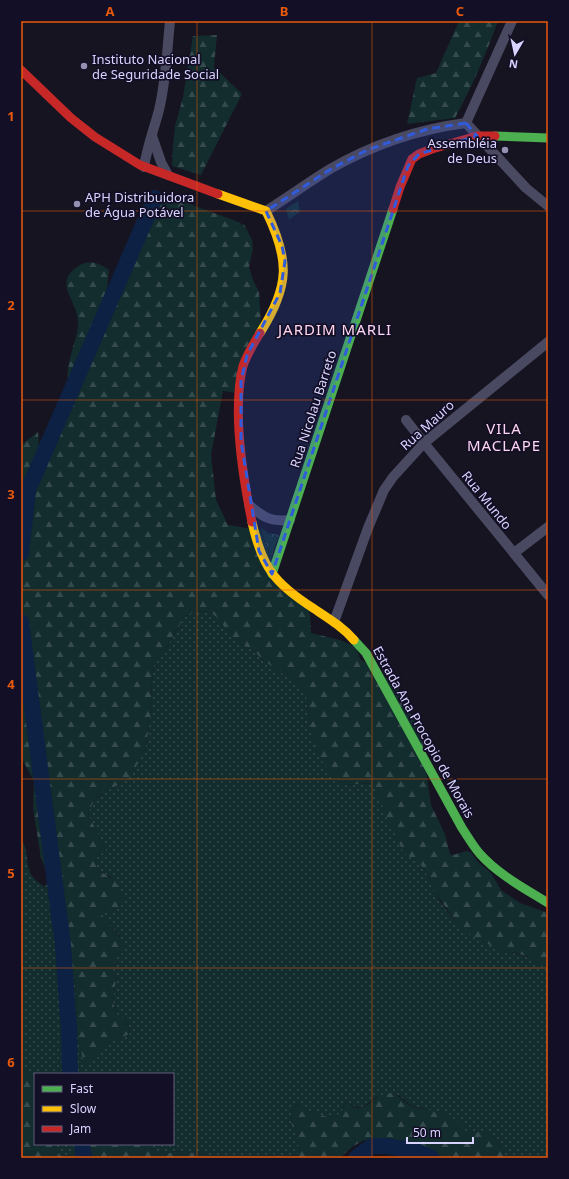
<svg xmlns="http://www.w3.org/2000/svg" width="569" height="1179" font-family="'Noto Sans',sans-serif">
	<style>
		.grass { fill: url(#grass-dots) }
		.forest { fill: url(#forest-firs) }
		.park { fill: url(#park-crowns) }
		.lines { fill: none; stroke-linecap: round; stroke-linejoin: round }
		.river { stroke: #0d2144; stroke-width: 16 }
		.street { stroke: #4a4962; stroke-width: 10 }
		.fast { stroke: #4caf50; stroke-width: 9 }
		.slow { stroke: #ffc107; stroke-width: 9 }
		.jam { stroke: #c62828; stroke-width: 9 }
		.marked { fill: #305bdc; fill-opacity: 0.2; stroke: #305bdc; stroke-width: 3; stroke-dasharray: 8 5; stroke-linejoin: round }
		.grid { fill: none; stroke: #e8590c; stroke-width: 1; stroke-opacity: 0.55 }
		.poi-dot { fill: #9591b1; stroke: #130f26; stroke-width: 1.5 }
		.labels { text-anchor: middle; stroke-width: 3.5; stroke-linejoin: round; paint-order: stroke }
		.poi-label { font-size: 13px; fill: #d9d4ff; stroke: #130f26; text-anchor: start }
		.street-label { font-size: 13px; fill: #d9d4ff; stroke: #130f26 }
		.quarter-label { font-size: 15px; letter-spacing: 1px; fill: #ffd6f0; stroke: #130f26 }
		.neatline { fill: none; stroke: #e8590c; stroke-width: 1.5 }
		.grid-label { font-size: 13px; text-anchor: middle; font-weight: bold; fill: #e8590c }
	</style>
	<defs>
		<pattern id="grass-dots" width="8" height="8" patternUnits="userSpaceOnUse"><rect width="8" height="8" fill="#132c2d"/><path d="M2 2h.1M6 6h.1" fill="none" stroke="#354a4c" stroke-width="1.8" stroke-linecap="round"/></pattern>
		<pattern id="forest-firs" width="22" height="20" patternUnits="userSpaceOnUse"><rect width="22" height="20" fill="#132c2d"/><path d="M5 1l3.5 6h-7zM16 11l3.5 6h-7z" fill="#354a4c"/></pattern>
		<pattern id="park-crowns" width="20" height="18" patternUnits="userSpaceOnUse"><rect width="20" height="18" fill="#132c2d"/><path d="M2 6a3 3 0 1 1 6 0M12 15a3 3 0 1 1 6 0" fill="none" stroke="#354a4c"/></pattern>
	</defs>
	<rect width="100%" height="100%" fill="#161421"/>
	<!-- grass -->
	<g class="grass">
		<path d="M196,610L210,612L221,620L229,634L240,644L253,650L264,661L289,678L300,687L307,699L308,713L317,754L345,785L374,783L429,878C441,911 464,934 497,948C507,952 517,953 527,957C534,960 541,965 548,969V1158H509L504,1154L499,1140L485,1132H466L433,1111L412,1106L398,1095C392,1095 384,1094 379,1096C364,1104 363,1114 346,1101C344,1106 343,1112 338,1115C328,1122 306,1109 297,1104L291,1112L292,1126L299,1140L298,1154L285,1157L269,1154L260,1158H211L205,1154L178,1151L165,1154L151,1148L149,1144H173V1074H35V1080L21,1065V838C33,859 20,872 44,886L49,898L50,912L56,940L75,980L77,1009L75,1023L84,1063L98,1057L103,1044L130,1034L127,1021L116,1014L113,1001L116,979L112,966L117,956L124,952L119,935L105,921L101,913L102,911L114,910L111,877L98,870L95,861L98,856L106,850L88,814L94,800L104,792L118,785L145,751L150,721L152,679L154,665L163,654L184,617Z"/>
		<polygon points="52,1144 77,1144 76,1153 61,1156"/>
	</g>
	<!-- forest -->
	<g class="forest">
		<path d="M459,21H498C486,54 472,87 455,118L407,124L417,78L436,73Z"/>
		<polygon points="217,35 214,67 242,94 201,175 172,166 173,145 175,126 183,97 193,36"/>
		<path d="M163,194L241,223L240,225L244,224L252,240L253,249L249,267L253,280L259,292L261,321L237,393L223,391L211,455L216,500L228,525L260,530L280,580L308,607L310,615L311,633L340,640L356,647L360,659L373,667L399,690L409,713L422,724L424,733L423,750L431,805L445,834L450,854L453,855L466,851L471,852L478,862L491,873L501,890L520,903L548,913V969L526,956L512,952L509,955L471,935L460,926L451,915L434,891L429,878L422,866L403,852L372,783L345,785L334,778L317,754L308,713L307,699L300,687L289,678L264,661L253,650L240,644L229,634L219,619L210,612L196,610L184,617L163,654L154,665L152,679L150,721L145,751L130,777L118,785L104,792L94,800L88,814L106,850L98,856L95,861L98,870C104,874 112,877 116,883C118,885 119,889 121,891C129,908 116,910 103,911L101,913C107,926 125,936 124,952L117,956L112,966L116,979L113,1001L116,1014L127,1021L130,1034L104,1044L98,1057L84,1064L75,1023L77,1009L75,980L56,940L50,912L49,898L44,886L48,883L49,878L41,858L33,808L34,781L21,757V445L38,432L39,446L53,447L84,378L80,373L67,378C68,369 69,360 72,351C74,342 78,333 78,324C79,300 50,283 80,265C91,259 100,264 109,270C108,289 103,307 103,326L106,328Z"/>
		<polygon points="21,1065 35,1080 35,1144 52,1144 61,1156 76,1153 77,1144 149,1144 151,1148 165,1154 178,1151 205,1154 211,1158 21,1158"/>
		<path d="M391,1093C400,1095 404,1103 412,1106C418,1109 425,1109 431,1110C442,1113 464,1120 466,1132H485L499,1140L504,1154L509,1158H423L395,1146L364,1140L352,1147L340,1158H260L269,1154L285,1157L298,1154L299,1140L292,1126L291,1112L297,1104C306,1109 329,1122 338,1115C343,1112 344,1106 346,1101L354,1107L359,1108L367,1105L380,1095Z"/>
	</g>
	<!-- park -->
	<g class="park">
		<polygon points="298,201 300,211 289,220 286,209"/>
		<polygon points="260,527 268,533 279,535 271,558"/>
	</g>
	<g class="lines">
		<!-- river -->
		<g class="river">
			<polyline points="21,553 28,490 155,198"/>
			<polyline points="21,622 63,945 69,1030 70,1074"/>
			<polyline points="82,1144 84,1158"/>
			<polyline points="356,1158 372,1146 386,1146 416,1151 432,1158"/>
		</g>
		<!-- street -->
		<g class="street">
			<polyline points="466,123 512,21"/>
			<polyline points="152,136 161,162 168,175"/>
			<path d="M144,167C147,147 154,129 159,110C166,81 167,51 170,21"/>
			<path d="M266,211C288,197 309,182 330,169C372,145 419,129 466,123L526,188L548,206"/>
			<polyline points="406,420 424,443 548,595"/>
			<path d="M249,505C263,517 270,522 290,520"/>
			<polyline points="514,553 548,527"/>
			<polyline points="334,622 368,528 384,490 393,477 424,443 548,342"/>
		</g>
		<!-- fast -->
		<g class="fast">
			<polyline points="495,136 548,138"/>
			<polyline points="272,574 393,209"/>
			<path d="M354,640L366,653L462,828C468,837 473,846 480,854C499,875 524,888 548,903"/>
		</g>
		<!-- slow -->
		<g class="slow">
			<path d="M218,194L266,211C290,260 290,286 260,333"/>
			<path d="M252,522C262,567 274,583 313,608C328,618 343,627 354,640"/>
		</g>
		<!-- jam -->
		<g class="jam">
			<polyline points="21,70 71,118 95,137 140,165 218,194"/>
			<polyline points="393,209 400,187 412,159 419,154 432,149 477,136 495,136"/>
			<path d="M252,522C243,478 232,409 243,366C247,354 254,343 260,333"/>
		</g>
	</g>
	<!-- marked area -->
	<path class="marked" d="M466,123L477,136L419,154L408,166L272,574L259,551L241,441V381L247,355L280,293L285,261L282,246L266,211L331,169L367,150L427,129Z"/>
	<!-- grid -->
	<path class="grid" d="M197,21V1158M372,21V1158M21,211H548M21,400H548M21,590H548M21,779H548M21,968H548"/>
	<!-- markers -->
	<g class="poi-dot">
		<circle cx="84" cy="66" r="4"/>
		<circle cx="505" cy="150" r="4"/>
		<circle cx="77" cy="204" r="4"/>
	</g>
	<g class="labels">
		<!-- poi labels -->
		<g class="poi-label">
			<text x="92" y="64">Instituto Nacional<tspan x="92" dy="15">de Seguridade Social</tspan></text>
			<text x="497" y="148" text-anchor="end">Assembléia<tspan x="497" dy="15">de Deus</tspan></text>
			<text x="85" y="202">APH Distribuidora<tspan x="85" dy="15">de Água Potável</tspan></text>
		</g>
		<!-- street labels -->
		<g class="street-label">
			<text transform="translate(313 409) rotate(-72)" y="5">Rua Nicolau Barreto</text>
			<text transform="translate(427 425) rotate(-42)" y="5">Rua Mauro</text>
			<text transform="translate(487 500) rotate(51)" y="5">Rua Mundo</text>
			<text transform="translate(424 732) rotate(61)" y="5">Estrada Ana Procopio de Morais</text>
		</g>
		<!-- quarter labels -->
		<g class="quarter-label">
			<text x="335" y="335">JARDIM MARLI</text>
			<text x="504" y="434">VILA<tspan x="504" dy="17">MACLAPE</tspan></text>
		</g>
	</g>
	<!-- border -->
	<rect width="569" height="1179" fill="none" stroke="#130f26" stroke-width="44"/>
	<!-- legend -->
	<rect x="34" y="1073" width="140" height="72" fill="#130f26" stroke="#625e7d"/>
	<rect x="42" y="1086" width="20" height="6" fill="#4caf50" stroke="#625e7d"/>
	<text x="70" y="1093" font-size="12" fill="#d9d4ff">Fast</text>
	<rect x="42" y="1106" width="20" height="6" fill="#ffc107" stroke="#625e7d"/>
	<text x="70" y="1113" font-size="12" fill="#d9d4ff">Slow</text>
	<rect x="42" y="1126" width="20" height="6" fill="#c62828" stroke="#625e7d"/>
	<text x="70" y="1133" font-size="12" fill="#d9d4ff">Jam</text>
	<!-- north arrow -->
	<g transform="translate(515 54) rotate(189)" stroke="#130f26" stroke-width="3" paint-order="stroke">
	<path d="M0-3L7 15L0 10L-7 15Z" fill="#d9d4ff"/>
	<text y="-6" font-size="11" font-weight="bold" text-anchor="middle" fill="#d9d4ff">N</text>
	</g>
	<!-- scale -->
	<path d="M407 1137v6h66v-6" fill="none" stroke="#d9d4ff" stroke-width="2"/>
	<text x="413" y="1137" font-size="12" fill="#d9d4ff" stroke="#130f26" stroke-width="3" paint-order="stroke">50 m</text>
	<rect x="22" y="22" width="525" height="1135" class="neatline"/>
	<g class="grid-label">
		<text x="110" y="16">A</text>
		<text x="284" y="16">B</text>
		<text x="460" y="16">C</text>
		<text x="11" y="121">1</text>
		<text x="11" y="310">2</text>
		<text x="11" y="499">3</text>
		<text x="11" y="689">4</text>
		<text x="11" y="878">5</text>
		<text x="11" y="1067">6</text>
	</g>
</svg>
